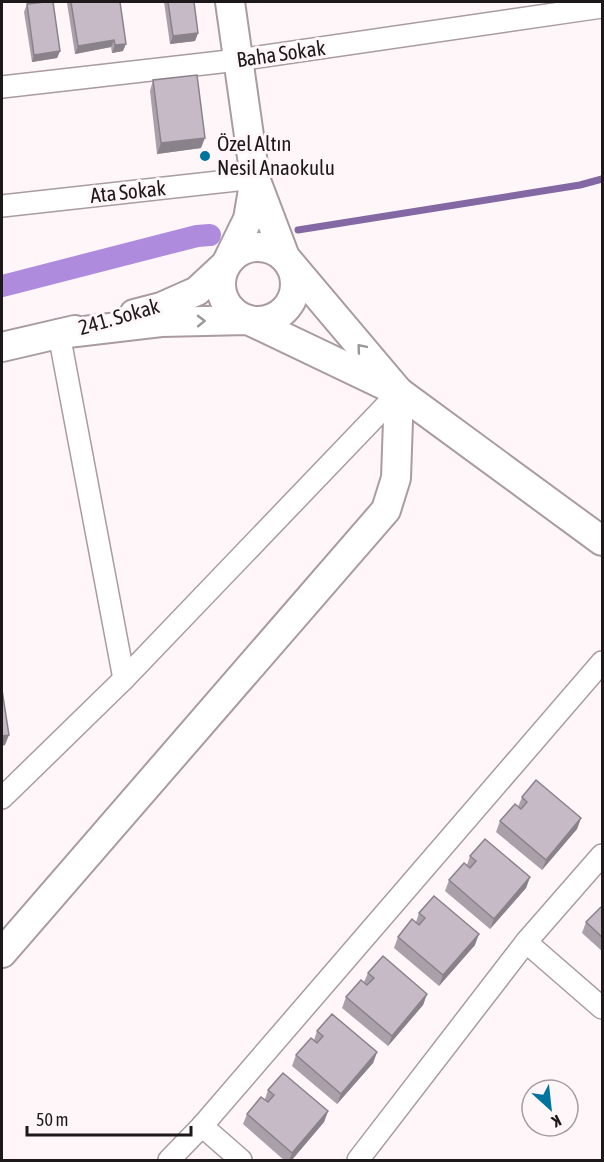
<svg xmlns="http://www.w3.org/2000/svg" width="604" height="1162" font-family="'Asap Condensed',sans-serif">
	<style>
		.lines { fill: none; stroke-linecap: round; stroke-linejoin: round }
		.stream { stroke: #8368a3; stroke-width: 7 }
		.canal { stroke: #af8bde; stroke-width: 22 }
		.street-casing { stroke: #a99ba1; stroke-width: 24 }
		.secondary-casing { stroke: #a99ba1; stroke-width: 32 }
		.street { stroke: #fff; stroke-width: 21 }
		.secondary { stroke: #fff; stroke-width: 28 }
		.wall { fill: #a9a0a9 }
		.shaded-wall { fill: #8a828a }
		.building { fill: #c5bac5; stroke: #8a828a; stroke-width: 1.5 }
		.oneway { stroke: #999798 }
		.poi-dot { fill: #00749e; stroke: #fff6f9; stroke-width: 2 }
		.labels { text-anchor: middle; stroke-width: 6; stroke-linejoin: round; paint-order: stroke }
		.street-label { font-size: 21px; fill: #1d181a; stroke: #fff6f9 }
		.poi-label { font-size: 21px; fill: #1d181a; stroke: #fff6f9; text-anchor: start }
	</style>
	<rect width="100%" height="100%" fill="#fff6f9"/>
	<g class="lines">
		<!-- stream -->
		<polyline class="stream" points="298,230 580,185 602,179"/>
		<!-- canal -->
		<polyline class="canal" points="2,286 197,236 210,235"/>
		<defs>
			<g id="street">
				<polyline points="2,87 238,60 602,7"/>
				<polyline points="2,206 255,178"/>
				<polyline points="59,334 124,679"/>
				<polyline points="2,798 124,679 399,392"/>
				<polyline points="526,942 602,1008"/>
				<polyline points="202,1126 241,1160"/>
				<polyline points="169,1160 202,1126 602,662"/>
				<polyline points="358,1160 526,942 602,855"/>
			</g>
			<g id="secondary">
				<circle cx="258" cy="284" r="37"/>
				<polyline points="134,314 161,307 197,291 226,264 248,219 255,178 230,2"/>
				<polyline points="59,334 161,322 248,320 399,392 602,541"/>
				<polyline points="2,347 75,330"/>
				<polyline points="2,953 386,510 396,478 399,392 285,257 255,178"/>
			</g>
		</defs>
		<!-- street casing -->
		<use href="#street" class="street-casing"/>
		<!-- secondary casing -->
		<use href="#secondary" class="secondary-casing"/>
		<!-- street -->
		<use href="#street" class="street"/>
		<!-- secondary -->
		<use href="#secondary" class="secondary"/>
	</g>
	<!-- wall -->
	<g class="wall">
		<polygon points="68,2 120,2 123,51 112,53 111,47 75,54 67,3"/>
		<polygon points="164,2 194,2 198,33 195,41 170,44"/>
		<polygon points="27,4 60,51 57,58 32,62 24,12"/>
		<polygon points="153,80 201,148 157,154 150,91"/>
		<polygon points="522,797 581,818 577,829 542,870 496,832 500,821 518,807"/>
		<polygon points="470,856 530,877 526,888 490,929 445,891 449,880 467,865"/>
		<polygon points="603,905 603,952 582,933 586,922"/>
		<polygon points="419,913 475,945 439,986 394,948 398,937 416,922"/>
		<polygon points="368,973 427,994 423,1005 388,1046 342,1008 346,997 364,982"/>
		<polygon points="317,1031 377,1052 373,1063 337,1104 292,1066 296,1055 314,1040"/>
		<polygon points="268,1090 328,1111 324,1122 291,1161 285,1161 243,1124 247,1114 265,1099"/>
	</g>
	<!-- shaded-wall -->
	<g class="shaded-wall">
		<polygon points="198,33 195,41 170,44 173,36"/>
		<polygon points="114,40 111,47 75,54 78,46"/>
		<polygon points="126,44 123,51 112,53 115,45"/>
		<polygon points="60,51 57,58 32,62 34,55"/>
		<polygon points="205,138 201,148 157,154 161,143"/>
		<polygon points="9,735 5,745 2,746 2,736"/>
		<polygon points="581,818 577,829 542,870 546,860"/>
		<polygon points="530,877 526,888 490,929 494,919"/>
		<polygon points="479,934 475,945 439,986 443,975"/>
		<polygon points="427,994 423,1005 388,1046 392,1036"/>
		<polygon points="377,1052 373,1063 337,1104 341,1094"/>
		<polygon points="328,1111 324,1122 291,1161 289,1161 292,1153"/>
	</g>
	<!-- building -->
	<g class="building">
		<polygon points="45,2 53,2 60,51 34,55 27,4"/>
		<polygon points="71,2 120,2 126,44 115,45 114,40 78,46"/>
		<polygon points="168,2 194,2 198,33 173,36"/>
		<polygon points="197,75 205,138 161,143 153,80"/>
		<polygon points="2,690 9,735 2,736"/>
		<polygon points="536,780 581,818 546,860 500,821 515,804 521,809 527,802 522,797"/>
		<polygon points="485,839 530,877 494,919 449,880 464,863 470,868 476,861 470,856"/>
		<polygon points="434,896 479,934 443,975 398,937 412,919 419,925 425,918 419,913"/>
		<polygon points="603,905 603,938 586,922"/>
		<polygon points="383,956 427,994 392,1036 346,997 361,980 367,985 374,978 368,973"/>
		<polygon points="332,1014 377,1052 341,1094 296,1055 311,1038 317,1043 323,1036 317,1031"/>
		<polygon points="283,1073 328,1111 292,1153 247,1114 261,1097 268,1102 274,1095 268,1090"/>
	</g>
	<!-- one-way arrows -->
	<defs><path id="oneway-chevron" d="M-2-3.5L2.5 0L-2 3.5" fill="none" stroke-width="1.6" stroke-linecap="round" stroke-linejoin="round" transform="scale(1.5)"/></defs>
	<g class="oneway">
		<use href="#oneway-chevron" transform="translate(201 321) rotate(-1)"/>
		<use href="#oneway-chevron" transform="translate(361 348) rotate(-130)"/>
	</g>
	<!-- markers -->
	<circle class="poi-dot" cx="205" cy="156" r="6"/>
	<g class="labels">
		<!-- street labels -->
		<g class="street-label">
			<text transform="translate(281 54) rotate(-8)" y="7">Baha Sokak</text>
			<text transform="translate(128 192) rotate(-6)" y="7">Ata Sokak</text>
			<text transform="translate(119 317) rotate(-16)" y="7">241. Sokak</text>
		</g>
		<!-- poi labels -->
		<g class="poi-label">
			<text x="217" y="151">Özel Altın<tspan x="217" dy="24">Nesil Anaokulu</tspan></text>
		</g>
	</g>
	<!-- border -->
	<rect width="604" height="1162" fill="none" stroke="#1d181a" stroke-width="6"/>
	<!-- north arrow -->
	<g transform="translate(550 1108) rotate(153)"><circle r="28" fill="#fff6f9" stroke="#a59da0" stroke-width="1.5"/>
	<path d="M0-4.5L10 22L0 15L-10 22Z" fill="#00749e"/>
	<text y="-9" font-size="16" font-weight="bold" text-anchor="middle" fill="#1d181a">K</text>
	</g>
	<!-- scale -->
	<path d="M27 1126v9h164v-9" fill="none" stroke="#1d181a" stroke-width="3"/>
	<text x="36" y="1126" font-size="18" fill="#1d181a" stroke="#fff6f9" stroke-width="4.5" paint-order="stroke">50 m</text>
</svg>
